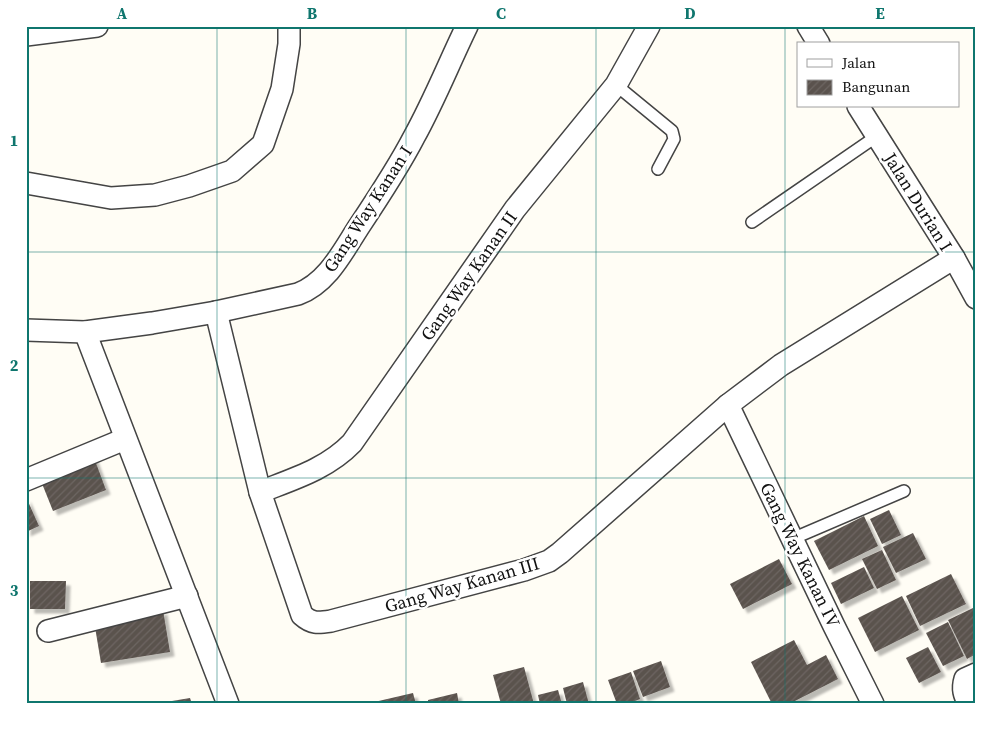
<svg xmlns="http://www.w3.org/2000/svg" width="1002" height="730" font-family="'Source Serif 4',serif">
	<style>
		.building { fill: url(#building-hatch); filter: url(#shadow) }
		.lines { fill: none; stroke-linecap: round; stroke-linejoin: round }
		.service-casing { stroke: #444; stroke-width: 14 }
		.minor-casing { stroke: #444; stroke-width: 24 }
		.service { stroke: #fff; stroke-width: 11 }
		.minor { stroke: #fff; stroke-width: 21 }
		.grid { fill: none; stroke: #0f766e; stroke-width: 1; stroke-opacity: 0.55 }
		.labels { text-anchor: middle; stroke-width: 5; stroke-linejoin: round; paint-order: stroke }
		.street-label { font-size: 18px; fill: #111; stroke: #fff }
		.neatline { fill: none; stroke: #0f766e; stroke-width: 2 }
		.grid-label { font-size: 16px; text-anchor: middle; font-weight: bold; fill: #0f766e }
	</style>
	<defs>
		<pattern id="building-hatch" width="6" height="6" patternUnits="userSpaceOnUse" patternTransform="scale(1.25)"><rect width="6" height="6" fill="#5a524d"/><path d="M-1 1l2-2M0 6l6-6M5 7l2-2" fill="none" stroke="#6d6662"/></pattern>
		<filter id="shadow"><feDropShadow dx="4.5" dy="4.5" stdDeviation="1" flood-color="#0004"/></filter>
	</defs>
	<rect width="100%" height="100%" fill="#fffdf5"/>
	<!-- building -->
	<g class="building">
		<polygon points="93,455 106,490 53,511 39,476"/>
		<polygon points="26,497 39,526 26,532"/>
		<polygon points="889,510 901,535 882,544 870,519"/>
		<polygon points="864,516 878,546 829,570 814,541"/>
		<polygon points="913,533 926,559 896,573 883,547"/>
		<polygon points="882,550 896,580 877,589 862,559"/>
		<polygon points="779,559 792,584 743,609 730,584"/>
		<polygon points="864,567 874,588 841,604 831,583"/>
		<polygon points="951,574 966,604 920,626 906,596"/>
		<polygon points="30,581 66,581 65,609 30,609"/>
		<polygon points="902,596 919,630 875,652 858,618"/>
		<polygon points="973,608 976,613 976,654 967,659 948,620"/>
		<polygon points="163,610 170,652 101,663 94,621"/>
		<polygon points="948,622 964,656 943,666 926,633"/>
		<polygon points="794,640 807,665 826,655 838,679 789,704 772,704 751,662"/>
		<polygon points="928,647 941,672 919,683 906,658"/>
		<polygon points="661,661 670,687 643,697 633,671"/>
		<polygon points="524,667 534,704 501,704 493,675"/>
		<polygon points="631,672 640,699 627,704 617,704 608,680"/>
		<polygon points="583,682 589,704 567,704 563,688"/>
		<polygon points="558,690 562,704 540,704 538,695"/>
		<polygon points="413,693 416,704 370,704 370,703"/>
		<polygon points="457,693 459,704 428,704 428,700"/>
		<polygon points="190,698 192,704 160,704 160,703"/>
	</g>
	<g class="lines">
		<defs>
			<g id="service">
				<polyline points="616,85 672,131 674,139 658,169"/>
				<polyline points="752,222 877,136"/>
				<polyline points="792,539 904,491"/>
			</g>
			<g id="minor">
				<polyline points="808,26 819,44"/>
				<polyline points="26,35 97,26"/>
				<polyline points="858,106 954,258 976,298"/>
				<polyline points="26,183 111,198 155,195 189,186 232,171 263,144 282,89 289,44 289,26"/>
				<path d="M216,312L260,492L302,615C312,624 318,623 331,621L524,570L549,561L560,553L728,405L781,365L954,258"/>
				<path d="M26,330L85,332L152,323L216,312L298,294C327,283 342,253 358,228C378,198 398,168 414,137C434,101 449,63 467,26"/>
				<polyline points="85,332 228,704"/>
				<polyline points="728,405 834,626 873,704"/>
				<polyline points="26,480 125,439"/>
				<path d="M260,492C293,479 327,469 352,443L515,209L616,85L649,26"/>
				<polyline points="48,631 187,596"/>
				<path d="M969,704C964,695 962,689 965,679L976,674"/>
			</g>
		</defs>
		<!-- service casing -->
		<use href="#service" class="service-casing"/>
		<!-- minor casing -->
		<use href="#minor" class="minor-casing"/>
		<!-- service -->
		<use href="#service" class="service"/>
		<!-- minor -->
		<use href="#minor" class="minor"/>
	</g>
	<!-- grid -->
	<path class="grid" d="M217,26V704M406,26V704M596,26V704M785,26V704M26,252H976M26,478H976"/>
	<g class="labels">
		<!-- street labels -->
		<g class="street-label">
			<text transform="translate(918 202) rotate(58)" y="6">Jalan Durian I</text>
			<text transform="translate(368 209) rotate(-57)" y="6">Gang Way Kanan I</text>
			<text transform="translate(469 276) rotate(-55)" y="6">Gang Way Kanan II</text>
			<text transform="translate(800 555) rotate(64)" y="6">Gang Way Kanan IV</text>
			<text transform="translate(462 585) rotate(-16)" y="6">Gang Way Kanan III</text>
		</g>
	</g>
	<!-- border -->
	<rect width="1002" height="730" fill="none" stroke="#ffffff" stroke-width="55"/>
	<!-- legend -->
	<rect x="797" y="42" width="162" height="65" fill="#ffffff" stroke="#a0a0a0"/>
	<rect x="807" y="59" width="25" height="8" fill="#ffffff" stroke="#a0a0a0"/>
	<text x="842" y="68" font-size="15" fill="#111111">Jalan</text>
	<rect x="807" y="80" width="25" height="15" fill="url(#building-hatch)" stroke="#a0a0a0"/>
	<text x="842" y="92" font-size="15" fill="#111111">Bangunan</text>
	<rect x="28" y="28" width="946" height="674" class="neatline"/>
	<g class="grid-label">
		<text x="122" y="19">A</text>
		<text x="312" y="19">B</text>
		<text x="501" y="19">C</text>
		<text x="690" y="19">D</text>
		<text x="880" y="19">E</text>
		<text x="14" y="146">1</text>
		<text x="14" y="371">2</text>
		<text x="14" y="596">3</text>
	</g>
</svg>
